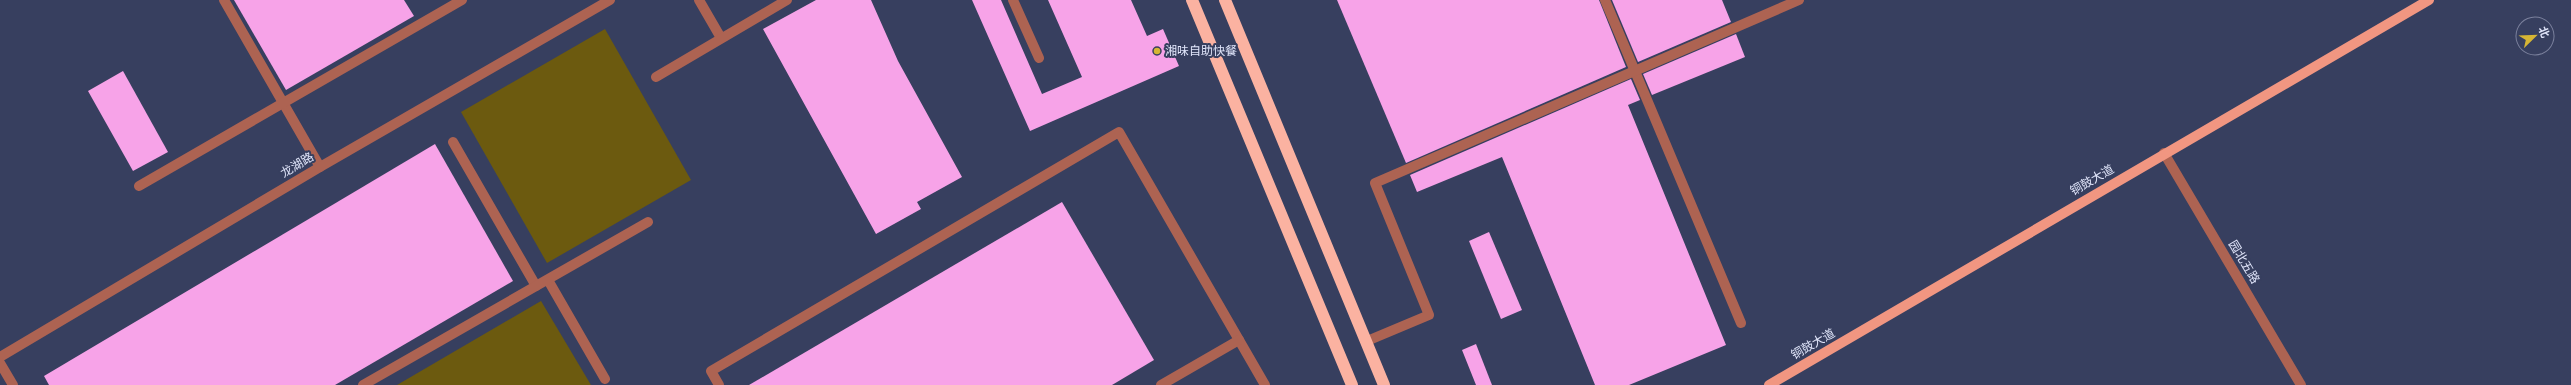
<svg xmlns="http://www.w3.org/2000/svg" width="2571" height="385" font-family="Overpass,'Noto Sans SC',sans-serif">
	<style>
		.green { fill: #6c5a0f }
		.building { fill: #f7a3e8 }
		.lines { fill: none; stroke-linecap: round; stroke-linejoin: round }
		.minor { stroke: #ad6352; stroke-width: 10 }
		.major { stroke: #f19681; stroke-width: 10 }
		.highway { stroke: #fbb2a1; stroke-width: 12 }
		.poi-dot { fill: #d6b534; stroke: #373f5f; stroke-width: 1.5 }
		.labels { text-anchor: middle; stroke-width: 4; stroke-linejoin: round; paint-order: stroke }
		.poi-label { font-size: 12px; fill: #e0e5fa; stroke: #373f5f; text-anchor: start }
		.street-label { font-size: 12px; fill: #e0e5fa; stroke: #373f5f }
	</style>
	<rect width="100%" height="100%" fill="#373f5f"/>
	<!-- green -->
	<g class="green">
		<polygon points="605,29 691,180 547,263 461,112"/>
		<polygon points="541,301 591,385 397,385"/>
	</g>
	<!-- building -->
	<g class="building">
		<polygon points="234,0 404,0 414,16 286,90"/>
		<polygon points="816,0 871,0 898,61 962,177 917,202 921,209 876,234 763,29"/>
		<polygon points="972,0 1001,0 1042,94 1082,77 1048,0 1131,0 1147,36 1163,29 1179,66 1030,131"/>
		<polygon points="1337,0 1599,0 1626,67 1406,163"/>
		<polygon points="1612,0 1722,0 1731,22 1638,62"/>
		<polygon points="1736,34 1745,57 1652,95 1643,74"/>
		<polygon points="123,71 168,152 133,171 88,91"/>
		<polygon points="1631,79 1640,100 1628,105 1726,345 1629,385 1595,385 1502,157 1417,192 1410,175"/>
		<polygon points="435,144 513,281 335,385 49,385 44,376"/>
		<polygon points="1062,202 1154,360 1112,385 749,385"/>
		<polygon points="1489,232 1522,310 1501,319 1469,241"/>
		<polygon points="1476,344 1492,385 1476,385 1462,350"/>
	</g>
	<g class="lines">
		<!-- minor -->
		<g class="minor">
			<polyline points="224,0 320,167"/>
			<polyline points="699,0 721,38"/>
			<polyline points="1013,0 1039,58"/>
			<polyline points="1605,0 1741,323"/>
			<polyline points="656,77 787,0"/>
			<polyline points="453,142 536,286"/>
			<polyline points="2164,153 2301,385"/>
			<polyline points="139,186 462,0"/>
			<polyline points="548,280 605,379"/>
			<polyline points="1367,341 1429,315 1375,183 1799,0"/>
			<polyline points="0,357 320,167 610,0"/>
			<polyline points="0,363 13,385"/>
			<polyline points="363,385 648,222"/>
			<polyline points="719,385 711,371 1119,132 1265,385"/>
			<polyline points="1161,385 1239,340"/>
		</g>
		<!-- major -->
		<polyline class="major" points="1769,385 2429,0"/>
		<!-- highway -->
		<g class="highway">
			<polyline points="1192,0 1352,385"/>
			<polyline points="1225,0 1384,385"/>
		</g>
	</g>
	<!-- markers -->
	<circle class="poi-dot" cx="1157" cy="51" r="4"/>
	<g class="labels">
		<!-- poi labels -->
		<g class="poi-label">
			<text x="1165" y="55">湘味自助快餐</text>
		</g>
		<!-- street labels -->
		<g class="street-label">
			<text transform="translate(297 165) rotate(-31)" y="4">龙湖路</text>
			<text transform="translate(2092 180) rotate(-30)" y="4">铜鼓大道</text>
			<text transform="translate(2244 262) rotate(59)" y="4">园北五路</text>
			<text transform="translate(1813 344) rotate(-30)" y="4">铜鼓大道</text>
		</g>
	</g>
	<!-- north arrow -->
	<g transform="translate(2535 36) rotate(67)"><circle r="19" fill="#373f5f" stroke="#7b819d"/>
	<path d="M0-3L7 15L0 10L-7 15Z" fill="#d6b534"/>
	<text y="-6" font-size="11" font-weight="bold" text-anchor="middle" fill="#e0e5fa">北</text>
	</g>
</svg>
